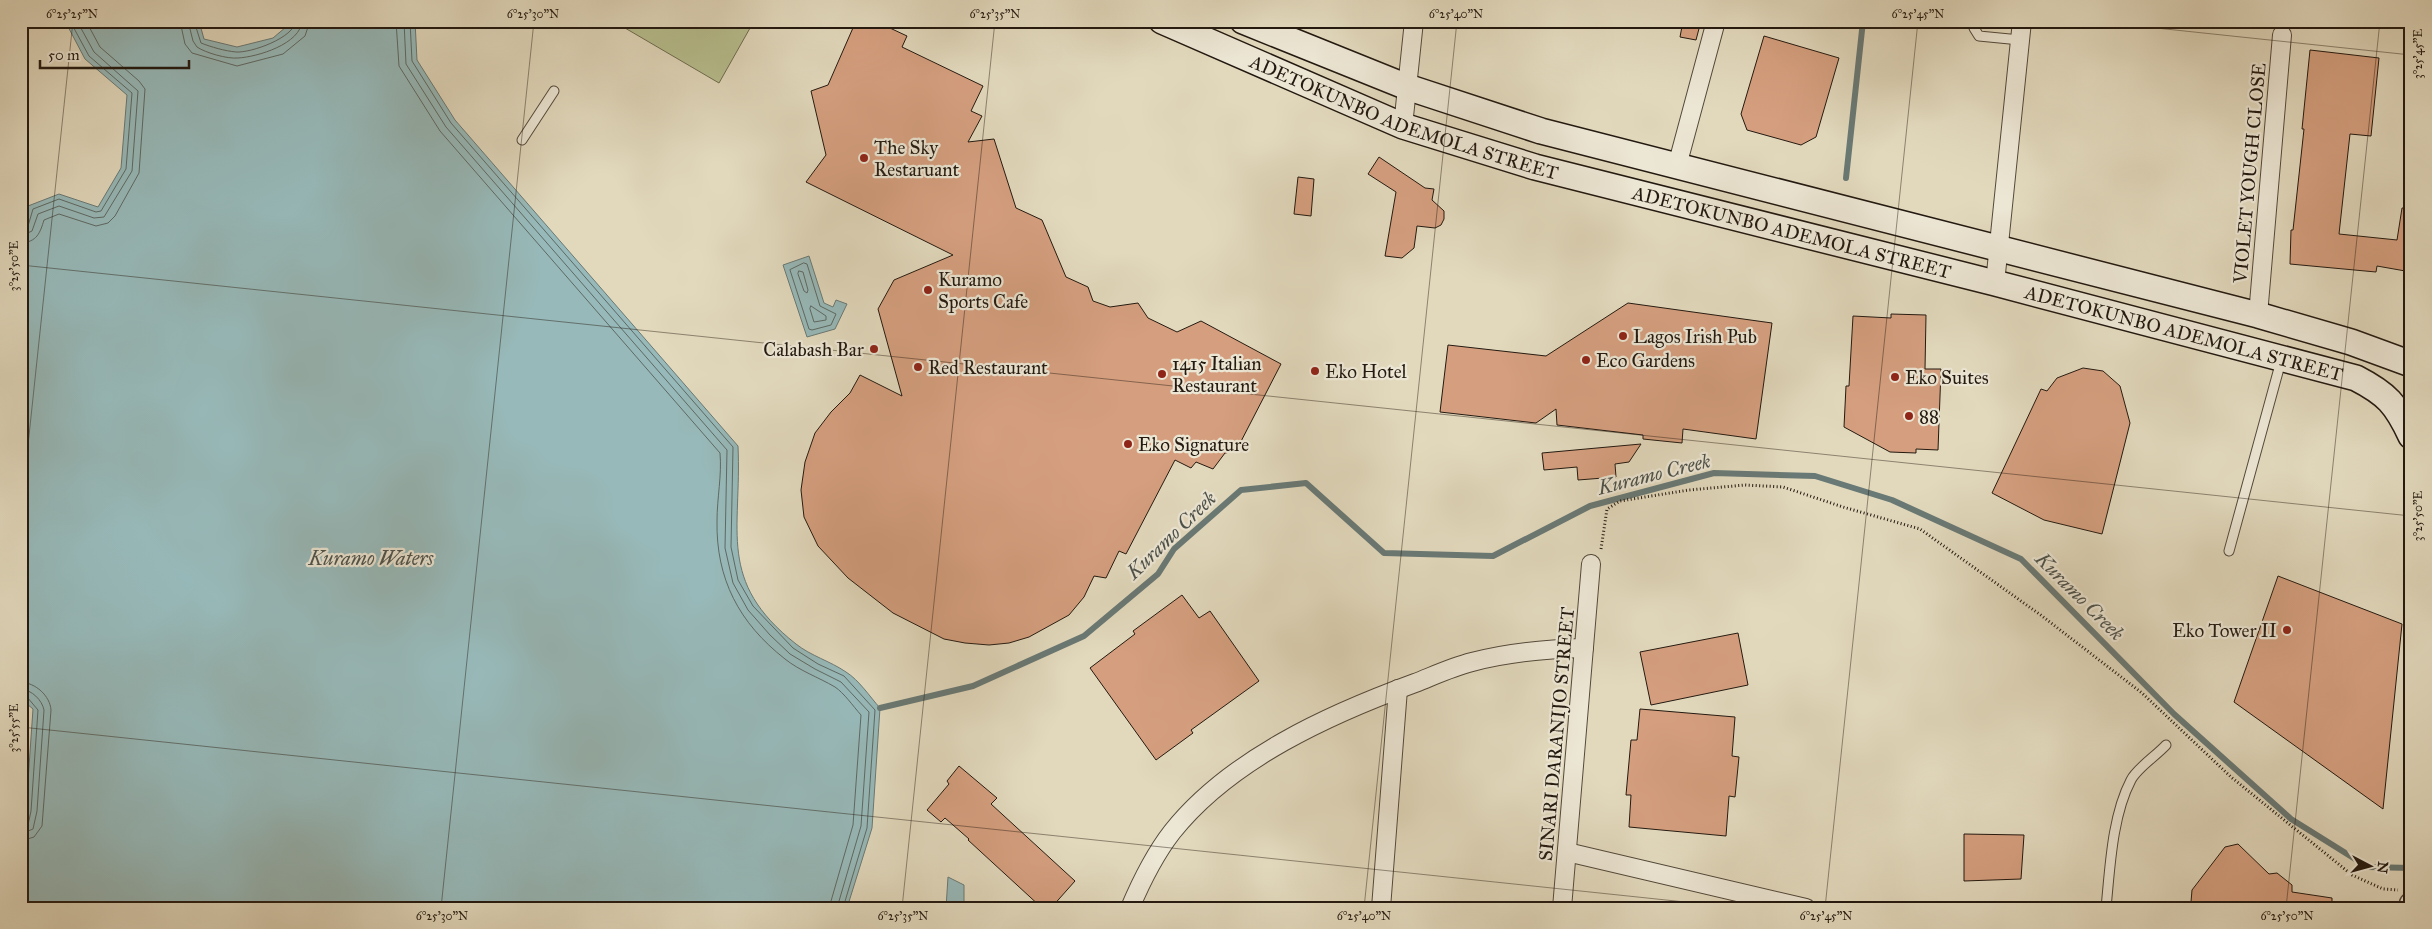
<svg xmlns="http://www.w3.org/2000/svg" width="2432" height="929" font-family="'IM FELL Great Primer',serif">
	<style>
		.green { fill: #b7be8e; stroke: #6d6c4f }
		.water { fill: #97b9b9; stroke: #697975 }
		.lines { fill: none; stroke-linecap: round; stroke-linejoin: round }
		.shore { stroke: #5d6964; stroke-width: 1 }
		.stream { stroke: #697975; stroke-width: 6 }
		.building { fill: #d59f7f; stroke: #231910 }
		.service-casing { stroke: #53493b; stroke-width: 11 }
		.minor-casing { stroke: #53493b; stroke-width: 20 }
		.tertiary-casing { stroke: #53493b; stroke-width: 25 }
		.secondary-casing { stroke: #231910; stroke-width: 28 }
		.path { stroke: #231910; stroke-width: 3; stroke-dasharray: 1 2.5; stroke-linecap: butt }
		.service { stroke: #ece6d4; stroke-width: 9 }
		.minor { stroke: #ece6d4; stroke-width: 18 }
		.tertiary { stroke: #ece6d4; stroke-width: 22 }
		.secondary { stroke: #ece6d4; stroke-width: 25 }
		.ticks { fill: none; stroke: #231910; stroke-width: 1; stroke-opacity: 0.45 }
		.poi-dot { fill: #8f2418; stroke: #ece6d4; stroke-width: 2 }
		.labels { text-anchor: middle; stroke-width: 4.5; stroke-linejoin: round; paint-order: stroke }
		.street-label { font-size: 19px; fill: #231910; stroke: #ece6d4 }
		.poi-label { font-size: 19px; fill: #231910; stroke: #ece6d4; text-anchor: start }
		.water-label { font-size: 20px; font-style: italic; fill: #4c514b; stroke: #ece6d4 }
		.neatline { fill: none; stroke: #231910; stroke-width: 2 }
		.ticks-label { font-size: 12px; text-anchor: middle; fill: #231910 }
	</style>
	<rect width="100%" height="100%" fill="#e2d9bd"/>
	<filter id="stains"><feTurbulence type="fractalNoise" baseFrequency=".004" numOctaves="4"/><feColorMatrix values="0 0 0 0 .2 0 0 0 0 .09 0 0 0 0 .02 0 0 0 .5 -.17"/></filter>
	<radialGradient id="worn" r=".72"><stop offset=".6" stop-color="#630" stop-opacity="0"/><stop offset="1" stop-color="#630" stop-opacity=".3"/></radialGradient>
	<!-- green -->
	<polygon class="green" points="629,21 754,21 719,83 625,28"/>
	<!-- water -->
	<g class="water">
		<path d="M65,21H199L204,39L237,47L273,38L293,21H415L417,60L455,120L738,446C742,531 716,581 796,644C811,656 830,661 846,672C859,680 870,697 880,708L872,828L847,908H21V834L26,810L33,709L21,699V234L28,206L59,194L98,207L121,168L127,95L85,59Z"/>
		<polygon points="809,256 824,303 833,307 836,300 847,304 835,329 807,337 783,265"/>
		<polygon points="948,877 964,885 964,902 975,908 946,908"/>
	</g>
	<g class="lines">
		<!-- shore -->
		<g class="shore">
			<polyline points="180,21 185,44 192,53 237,66 283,54 305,36 310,21"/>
			<path d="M188,21L193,41L197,47C206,53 227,59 238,58C257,57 301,44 302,21"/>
			<path d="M194,21L201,43C211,47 225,51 236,52C251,53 294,38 296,21"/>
			<path d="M396,21L399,66L440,131L720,453C722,475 717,498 717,521C716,579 739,623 785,659C800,671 818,677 835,687C844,693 853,706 861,715L853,825L829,908"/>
			<polyline points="404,21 406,64 446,127 727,450 725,548 733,583 748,610 770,635 790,654 815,669 841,682 869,712 861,826 837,908"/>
			<polyline points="410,21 412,61 451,123 733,447 731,547 738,580 753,606 793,648 818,664 844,676 875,710 867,828 843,908"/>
			<polyline points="21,229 28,226 33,209 59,199 96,212 101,211 126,169 132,93 89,56 70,21"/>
			<polyline points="21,236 32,231 38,214 59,206 94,218 104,217 132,171 138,91 94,52 77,21"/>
			<path d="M21,243C37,242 40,233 44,220L59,214L96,226L108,223L115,216L139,173L145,89L139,81L100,47L86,21"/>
			<polygon points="804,263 807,264 820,306 836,314 831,325 812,330 809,329 790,270"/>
			<polygon points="799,271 803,272 808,290 807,293 804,291 798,274"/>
			<polygon points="811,306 826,316 826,320 814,322 810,309"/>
			<path d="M21,682C36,683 50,696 51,710L42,826L34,837L21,841"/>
			<path d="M21,689C32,690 42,700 44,710L37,811L33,829L21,834"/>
			<polyline points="21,696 27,697 38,710 31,811 28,825 21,827"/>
		</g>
		<!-- stream -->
		<g class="stream">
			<polyline points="1846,178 1863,21"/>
			<polyline points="880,708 973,686 1084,636 1158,574 1174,549 1241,490 1306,483 1384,553 1493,556 1590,506 1714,473 1815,476 1892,500 2021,559 2174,714 2291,819 2368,867 2411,868"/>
		</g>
	</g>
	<!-- building -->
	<g class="building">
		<polygon points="856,21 875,21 907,36 902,47 983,86 971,111 982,116 968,142 994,139 1016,208 1042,220 1066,277 1088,287 1093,301 1110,307 1138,303 1148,318 1177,332 1201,321 1281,364 1236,451 1225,453 1213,469 1196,462 1191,468 1175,460 1126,554 1119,551 1106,578 1094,576 1084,597 1069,615 1029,637 1009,643 989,645 965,643 944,639 893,613 848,578 818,546 804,517 801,490 805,462 815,433 831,412 850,393 860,375 902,396 878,309 894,280 953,255 806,182 826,155 811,91 828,85"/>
		<polygon points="1683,21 1701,21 1696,40 1680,37"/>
		<polygon points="1764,36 1839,58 1816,137 1801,145 1747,130 1741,114"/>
		<polygon points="2310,50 2379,58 2371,136 2350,134 2339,234 2397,240 2402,208 2411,208 2411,272 2377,266 2376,272 2290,264 2291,230 2293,230 2304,129 2302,129"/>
		<polygon points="1379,157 1425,188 1434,189 1432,200 1444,211 1444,219 1441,225 1435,228 1417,226 1414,248 1402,258 1385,256 1396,192 1368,174"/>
		<polygon points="1298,177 1314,179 1311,216 1294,214"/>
		<polygon points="1628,303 1772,323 1756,439 1683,429 1682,443 1643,439 1643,435 1557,425 1556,409 1536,423 1440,412 1448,345 1546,356"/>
		<polygon points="1891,314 1926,315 1925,369 1941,369 1938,450 1916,449 1916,453 1890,452 1844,427 1846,386 1849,386 1853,316 1891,318"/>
		<polygon points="2083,368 2103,371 2120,386 2130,423 2102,534 2044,520 1992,493 2041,389 2047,391 2057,378"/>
		<polygon points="1641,444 1629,462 1615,464 1616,477 1578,480 1577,467 1544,470 1542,453"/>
		<polygon points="2278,576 2402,624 2383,809 2234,702"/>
		<polygon points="1182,595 1199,618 1210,611 1259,681 1191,730 1193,733 1156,760 1090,668 1135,634 1133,631"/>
		<polygon points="1738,633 1748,685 1651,705 1640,652"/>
		<polygon points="1640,709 1735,717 1732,756 1739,757 1735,797 1729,796 1726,836 1629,827 1631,795 1626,795 1631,740 1637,740"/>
		<polygon points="959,766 997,798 991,804 1075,881 1051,908 1042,908 968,840 969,839 945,818 941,822 927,810 949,784 947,781"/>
		<polygon points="1964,834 2024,835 2021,879 1964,881"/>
		<polygon points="2238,844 2269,874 2277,873 2292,885 2292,892 2332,898 2332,908 2197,908 2191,902 2192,890 2225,847"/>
	</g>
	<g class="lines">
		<defs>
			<g id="service">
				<polyline points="1975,21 1974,28 1979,36 2020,40"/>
				<polyline points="522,140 554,91"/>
				<polyline points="2229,551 2281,361"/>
				<path d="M2106,908C2110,868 2112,816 2131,780C2137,768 2156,756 2166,745"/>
			</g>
			<g id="minor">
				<polyline points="1403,126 1414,21"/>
				<polyline points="1677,166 1716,21"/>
				<polyline points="1995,283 2022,21"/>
				<polyline points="2258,315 2282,35"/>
				<polyline points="1567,852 1806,908"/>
				<path d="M1130,908C1141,882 1155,854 1172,832C1230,759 1330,714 1415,683C1433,676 1452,667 1472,662C1509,652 1546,649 1584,648"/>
				<polyline points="1381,908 1398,689"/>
				<polyline points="1562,908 1591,564"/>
			</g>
			<polyline id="tertiary" points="2410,908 2411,904"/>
			<g id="secondary">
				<path id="s1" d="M1162,21L1403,126L1535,167L1995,283L2356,378C2387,394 2396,404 2411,436"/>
				<polyline points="1243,21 1407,87 1541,131 2258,315 2351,342 2411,364"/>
			</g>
		</defs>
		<!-- service casing -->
		<use href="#service" class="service-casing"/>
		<!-- minor casing -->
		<use href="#minor" class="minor-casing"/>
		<!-- tertiary casing -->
		<use href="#tertiary" class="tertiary-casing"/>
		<!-- secondary casing -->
		<use href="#secondary" class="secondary-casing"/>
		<!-- path -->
		<polyline class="path" points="1601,549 1607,509 1620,501 1689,490 1745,485 1783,487 1843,507 1920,529 2042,616 2142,693 2231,777 2352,875 2383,889 2398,890"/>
		<!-- service -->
		<use href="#service" class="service"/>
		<!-- minor -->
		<use href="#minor" class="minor"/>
		<!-- tertiary -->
		<use href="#tertiary" class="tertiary"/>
		<!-- secondary -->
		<use href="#secondary" class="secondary"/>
	</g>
	<!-- ticks -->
	<path class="ticks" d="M2090,21L2411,55M21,265L2411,516M21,511L73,21M21,727L1742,908M441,908L534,21M902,908L995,21M1364,908L1457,21M1825,908L1918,21M2286,908L2380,21"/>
	<!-- markers -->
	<g class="poi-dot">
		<circle cx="864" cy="158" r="5"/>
		<circle cx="928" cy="290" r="5"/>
		<circle cx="1623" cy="336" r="5"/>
		<circle cx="874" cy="349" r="5"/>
		<circle cx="1586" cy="360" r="5"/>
		<circle cx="918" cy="367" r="5"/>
		<circle cx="1315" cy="371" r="5"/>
		<circle cx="1162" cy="374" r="5"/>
		<circle cx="1895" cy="377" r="5"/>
		<circle cx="1909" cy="416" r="5"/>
		<circle cx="1128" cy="444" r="5"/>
		<circle cx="2287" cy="630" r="5"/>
	</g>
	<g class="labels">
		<!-- street labels -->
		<g class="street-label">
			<text dy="7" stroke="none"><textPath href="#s1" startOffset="261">ADETOKUNBO ADEMOLA STREET</textPath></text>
			<text transform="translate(2249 173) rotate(-85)" y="7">VIOLET YOUGH CLOSE</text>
			<text dy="7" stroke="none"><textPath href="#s1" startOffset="666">ADETOKUNBO ADEMOLA STREET</textPath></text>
			<text dy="7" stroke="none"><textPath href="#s1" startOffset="1071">ADETOKUNBO ADEMOLA STREET</textPath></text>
			<text transform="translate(1556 734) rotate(-85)" y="7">SINARI DARANIJO STREET</text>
		</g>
		<!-- poi labels -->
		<g class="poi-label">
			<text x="874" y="154">The Sky<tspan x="874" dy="22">Restaruant</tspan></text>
			<text x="938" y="286">Kuramo<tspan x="938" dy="22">Sports Cafe</tspan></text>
			<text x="1633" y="343">Lagos Irish Pub</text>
			<text x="864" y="356" text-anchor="end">Calabash Bar</text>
			<text x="1596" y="367">Eco Gardens</text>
			<text x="1172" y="370">1415 Italian<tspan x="1172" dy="22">Restaurant</tspan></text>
			<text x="928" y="374">Red Restaurant</text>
			<text x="1325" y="378">Eko Hotel</text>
			<text x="1905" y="384">Eko Suites</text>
			<text x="1919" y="423">88</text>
			<text x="1138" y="451">Eko Signature</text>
			<text x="2277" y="637" text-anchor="end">Eko Tower II</text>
		</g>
		<!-- water labels -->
		<g class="water-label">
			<text transform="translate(1654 474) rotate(-14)" y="7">Kuramo Creek</text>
			<text transform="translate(1171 535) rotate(-44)" y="7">Kuramo Creek</text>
			<text x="371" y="565">Kuramo Waters</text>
			<text transform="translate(2080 596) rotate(45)" y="7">Kuramo Creek</text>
		</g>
	</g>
	<!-- margin -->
	<rect width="2432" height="929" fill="none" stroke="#e2d9bd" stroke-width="55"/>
	<!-- north arrow -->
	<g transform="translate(2370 866) rotate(96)" stroke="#ece6d4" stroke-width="4" paint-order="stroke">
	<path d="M0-4L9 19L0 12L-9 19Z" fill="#231910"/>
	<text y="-8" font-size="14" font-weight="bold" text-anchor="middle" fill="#231910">N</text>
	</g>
	<!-- scale -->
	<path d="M40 60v8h149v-8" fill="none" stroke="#231910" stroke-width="2.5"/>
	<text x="48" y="60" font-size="15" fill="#231910" stroke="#ece6d4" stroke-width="4" paint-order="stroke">50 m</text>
	<rect x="28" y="28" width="2376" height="874" class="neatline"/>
	<g class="ticks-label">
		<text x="72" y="18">6°25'25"N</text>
		<text x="533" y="18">6°25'30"N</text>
		<text x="995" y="18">6°25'35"N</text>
		<text x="1456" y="18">6°25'40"N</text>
		<text x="1918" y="18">6°25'45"N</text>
		<text transform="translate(2418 54) rotate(-90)" y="4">3°25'45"E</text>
		<text transform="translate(14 266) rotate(-90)" y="4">3°25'50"E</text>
		<text transform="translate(2418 516) rotate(-90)" y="4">3°25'50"E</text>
		<text transform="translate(14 728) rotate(-90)" y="4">3°25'55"E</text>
		<text x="442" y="920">6°25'30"N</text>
		<text x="903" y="920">6°25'35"N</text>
		<text x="1364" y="920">6°25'40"N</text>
		<text x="1826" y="920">6°25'45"N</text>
		<text x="2287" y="920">6°25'50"N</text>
	</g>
	<rect width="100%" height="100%" filter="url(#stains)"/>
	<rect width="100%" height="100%" fill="url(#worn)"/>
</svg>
